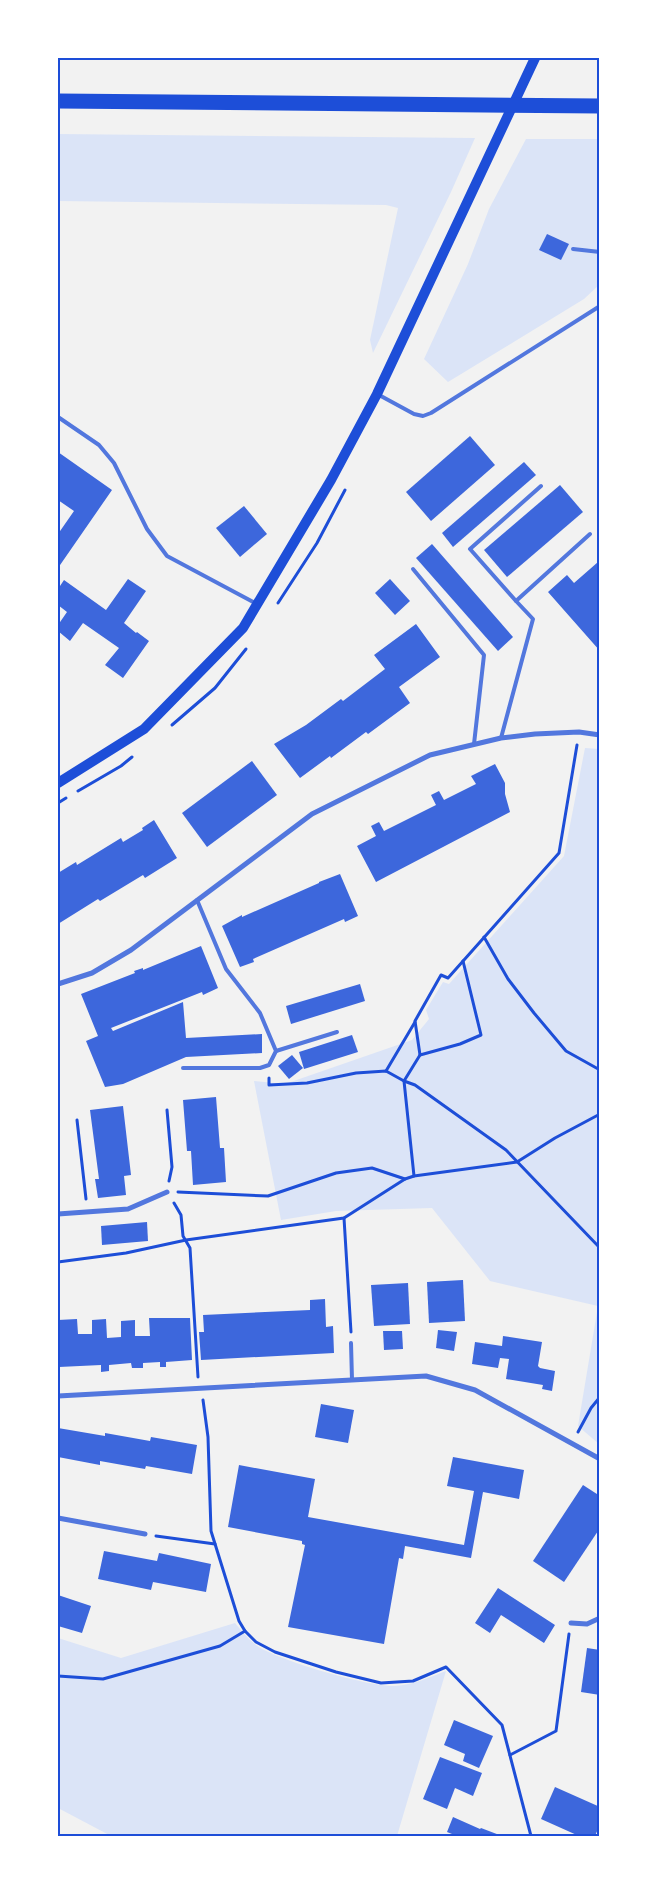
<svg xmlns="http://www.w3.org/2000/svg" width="657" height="1894" font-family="'Open Sans',sans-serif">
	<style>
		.green { fill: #dbe4f7 }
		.building { fill: #3d67dc }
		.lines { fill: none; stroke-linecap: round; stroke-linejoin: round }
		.path { stroke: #1d4ed8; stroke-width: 3 }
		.service { stroke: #5277de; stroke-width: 4 }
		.minor { stroke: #5277de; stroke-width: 5 }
		.secondary { stroke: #1d4ed8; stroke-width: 10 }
		.motorway { stroke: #1d4ed8; stroke-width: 15 }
		.neatline { fill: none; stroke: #1d4ed8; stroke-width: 2 }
	</style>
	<rect width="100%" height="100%" fill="#f2f2f2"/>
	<!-- green -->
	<g class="green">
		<polygon points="58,134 475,138 451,192 373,353 370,340 398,208 386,205 58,201"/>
		<polygon points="526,139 599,139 600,284 584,299 448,382 424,359 468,264 489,209"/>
		<polygon points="585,748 599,749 599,1444 578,1426 598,1306 490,1281 432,1208 336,1211 281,1220 254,1081 285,1084 412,1040 429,1019 426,1010 443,982 449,984 564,856"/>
		<path d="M235,1623C241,1630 248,1639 256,1645C276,1660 369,1687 395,1686C413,1685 430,1677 446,1671L397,1836H111L58,1808V1638L121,1658Z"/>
	</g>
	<!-- building -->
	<g class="building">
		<polygon points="547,234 569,244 561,260 539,250"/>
		<polygon points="470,436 495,465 431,521 406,492"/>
		<polygon points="58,452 112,490 58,568 58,534 74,511 58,500"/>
		<polygon points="524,462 536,475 453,547 442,533"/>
		<polygon points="560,485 583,512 507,577 484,550"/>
		<polygon points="244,506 267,534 240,557 216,528"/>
		<polygon points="432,544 513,637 498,651 416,558"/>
		<polygon points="598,562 600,563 600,651 548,592 567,575 574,583"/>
		<polygon points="128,579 146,591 124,623 136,633 137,632 149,641 123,678 105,665 119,648 83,623 70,641 58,631 58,625 67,612 58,605 58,589 64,580 106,610"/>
		<polygon points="390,579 410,601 395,615 375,593"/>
		<polygon points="416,624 440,657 399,687 410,703 368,734 366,732 331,758 330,756 300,778 274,744 306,725 341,699 343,701 385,669 374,655"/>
		<polygon points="252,761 277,795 207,847 182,813"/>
		<polygon points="495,764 505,783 505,794 510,812 376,882 357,846 376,836 371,826 379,822 384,831 436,805 431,795 439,791 444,800 476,784 471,776"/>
		<polygon points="154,820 177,858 145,878 143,875 100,901 98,899 58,924 58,873 76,862 77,865 121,838 123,842 143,830 142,828"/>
		<polygon points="340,874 358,916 345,922 344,919 253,959 254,962 240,967 222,926 242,915 242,917 319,883 319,882"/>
		<polygon points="201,946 218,988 203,995 202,992 111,1028 113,1031 183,1002 186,1038 262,1034 262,1053 186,1057 123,1084 105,1087 86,1041 98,1036 81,994 135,973 134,971 143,968 143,970"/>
		<polygon points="360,984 365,1001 291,1024 286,1006"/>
		<polygon points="352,1035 358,1052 304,1069 299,1052"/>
		<polygon points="292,1055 303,1068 289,1079 278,1066"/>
		<polygon points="216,1097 220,1148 224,1148 226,1182 193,1185 191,1151 187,1151 183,1100"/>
		<polygon points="123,1106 131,1175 124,1176 126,1195 98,1198 95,1179 99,1179 90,1110"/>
		<polygon points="147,1222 148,1241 102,1245 101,1226"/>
		<polygon points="463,1280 465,1321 429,1323 427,1282"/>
		<polygon points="408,1283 410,1324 374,1326 371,1285"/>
		<polygon points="325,1299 326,1327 333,1326 334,1353 201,1360 199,1332 204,1332 203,1315 310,1310 310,1300"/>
		<polygon points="149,1318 190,1318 192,1360 166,1362 166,1367 160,1367 160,1362 143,1363 143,1368 132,1368 131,1363 109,1365 109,1371 101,1372 101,1365 59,1367 58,1320 77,1319 78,1334 92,1334 92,1320 106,1319 107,1338 121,1337 121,1321 135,1320 135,1336 150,1336"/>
		<polygon points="438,1330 457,1332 454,1351 436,1348"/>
		<polygon points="383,1331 402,1331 403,1349 384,1350"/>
		<polygon points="503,1336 542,1342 538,1366 540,1368 555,1371 552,1391 542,1389 543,1385 506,1379 509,1359 500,1358 498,1368 472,1364 475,1342 502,1346"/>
		<polygon points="321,1404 354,1410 348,1443 315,1437"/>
		<polygon points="58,1428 105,1436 105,1433 150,1441 151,1437 197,1445 192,1474 146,1466 145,1469 100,1461 100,1465 58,1457"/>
		<polygon points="453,1457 524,1470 519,1499 483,1492 471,1558 405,1546 403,1559 399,1558 384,1644 288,1627 305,1545 302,1544 302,1541 228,1527 239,1465 315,1479 308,1517 464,1545 474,1491 447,1486"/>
		<polygon points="583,1485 600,1496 600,1528 564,1582 533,1561"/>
		<polygon points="104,1551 157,1561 159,1553 211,1564 206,1592 153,1582 151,1590 98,1579"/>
		<polygon points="498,1588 555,1625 544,1643 501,1615 490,1633 475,1623"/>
		<polygon points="58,1595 91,1606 82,1633 58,1626"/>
		<polygon points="587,1648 600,1650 600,1695 581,1692"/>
		<polygon points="454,1720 493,1736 479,1768 463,1761 465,1754 444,1745"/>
		<polygon points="440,1757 482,1773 473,1796 455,1788 447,1809 423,1799"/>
		<polygon points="555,1787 600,1807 600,1830 598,1829 595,1836 579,1836 541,1819"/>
		<polygon points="453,1817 480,1829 481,1828 502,1836 457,1836 447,1832"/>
	</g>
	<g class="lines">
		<!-- path -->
		<g class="path">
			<polyline points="278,603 317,543 345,490"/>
			<polyline points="172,725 215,688 246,649"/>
			<polyline points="78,791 121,766 132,757"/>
			<polyline points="58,803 66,798"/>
			<polyline points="484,937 508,979 534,1013 566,1051 600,1070"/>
			<polyline points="420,1055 460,1044 481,1035 463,961"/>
			<polyline points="386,1071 415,1022"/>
			<polyline points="269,1078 269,1085 307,1083 356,1073 386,1071 404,1081 415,1085 506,1150 600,1248"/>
			<polyline points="167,1110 172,1167 169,1181"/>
			<polyline points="77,1120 86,1199"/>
			<polyline points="414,1176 404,1081 420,1055 415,1021 441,975 448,978 559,853 577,745"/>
			<polyline points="178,1192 268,1196 336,1173 372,1168 405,1179"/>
			<polyline points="174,1203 181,1215 183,1236 190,1248 198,1377"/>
			<polyline points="344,1218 351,1332"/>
			<polyline points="58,1262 126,1253 186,1240 344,1218 405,1179 414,1176 517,1162 555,1138 600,1114"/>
			<polyline points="203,1400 208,1437 211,1531 239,1621 245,1631 256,1642 275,1652 336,1672 381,1683 413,1681 446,1667 502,1725 531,1836"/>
			<polyline points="578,1432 591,1408 600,1397"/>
			<polyline points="156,1536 215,1544"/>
			<polyline points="58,1676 103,1679 220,1646 245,1631"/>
			<polyline points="510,1755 556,1731 569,1634"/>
		</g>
		<!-- service -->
		<g class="service">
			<polyline points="573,249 600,252"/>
			<polyline points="379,395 414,414 423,416 431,413 600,306"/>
			<polyline points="58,417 99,445 114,463 147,529 167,556 257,604"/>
			<polyline points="541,486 470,549 516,601 590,534"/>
			<polyline points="413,569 484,655 474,744"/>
			<polyline points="501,738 533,619 516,601"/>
			<polyline points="276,1051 337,1032"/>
			<polyline points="183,1068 260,1068 269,1065 276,1051 260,1013 226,969 197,900"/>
			<polyline points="351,1343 352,1380"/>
		</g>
		<!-- minor -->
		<g class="minor">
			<polyline points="58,984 92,973 131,950 312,814 430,755 501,738 535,734 579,732 600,735"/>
			<polyline points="58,1214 128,1209 167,1192"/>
			<polyline points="58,1396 426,1376 475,1390 600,1459"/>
			<polyline points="58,1518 145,1534"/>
			<polyline points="571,1623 587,1624 600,1618"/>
		</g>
		<!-- secondary -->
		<polyline class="secondary" points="58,783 144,729 243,628 331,480 377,394 535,58"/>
		<!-- motorway -->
		<polyline class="motorway" points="58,101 600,106"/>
	</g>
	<!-- border -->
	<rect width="657" height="1894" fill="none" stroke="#ffffff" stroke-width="118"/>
	<rect x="59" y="59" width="539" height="1776" class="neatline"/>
</svg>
